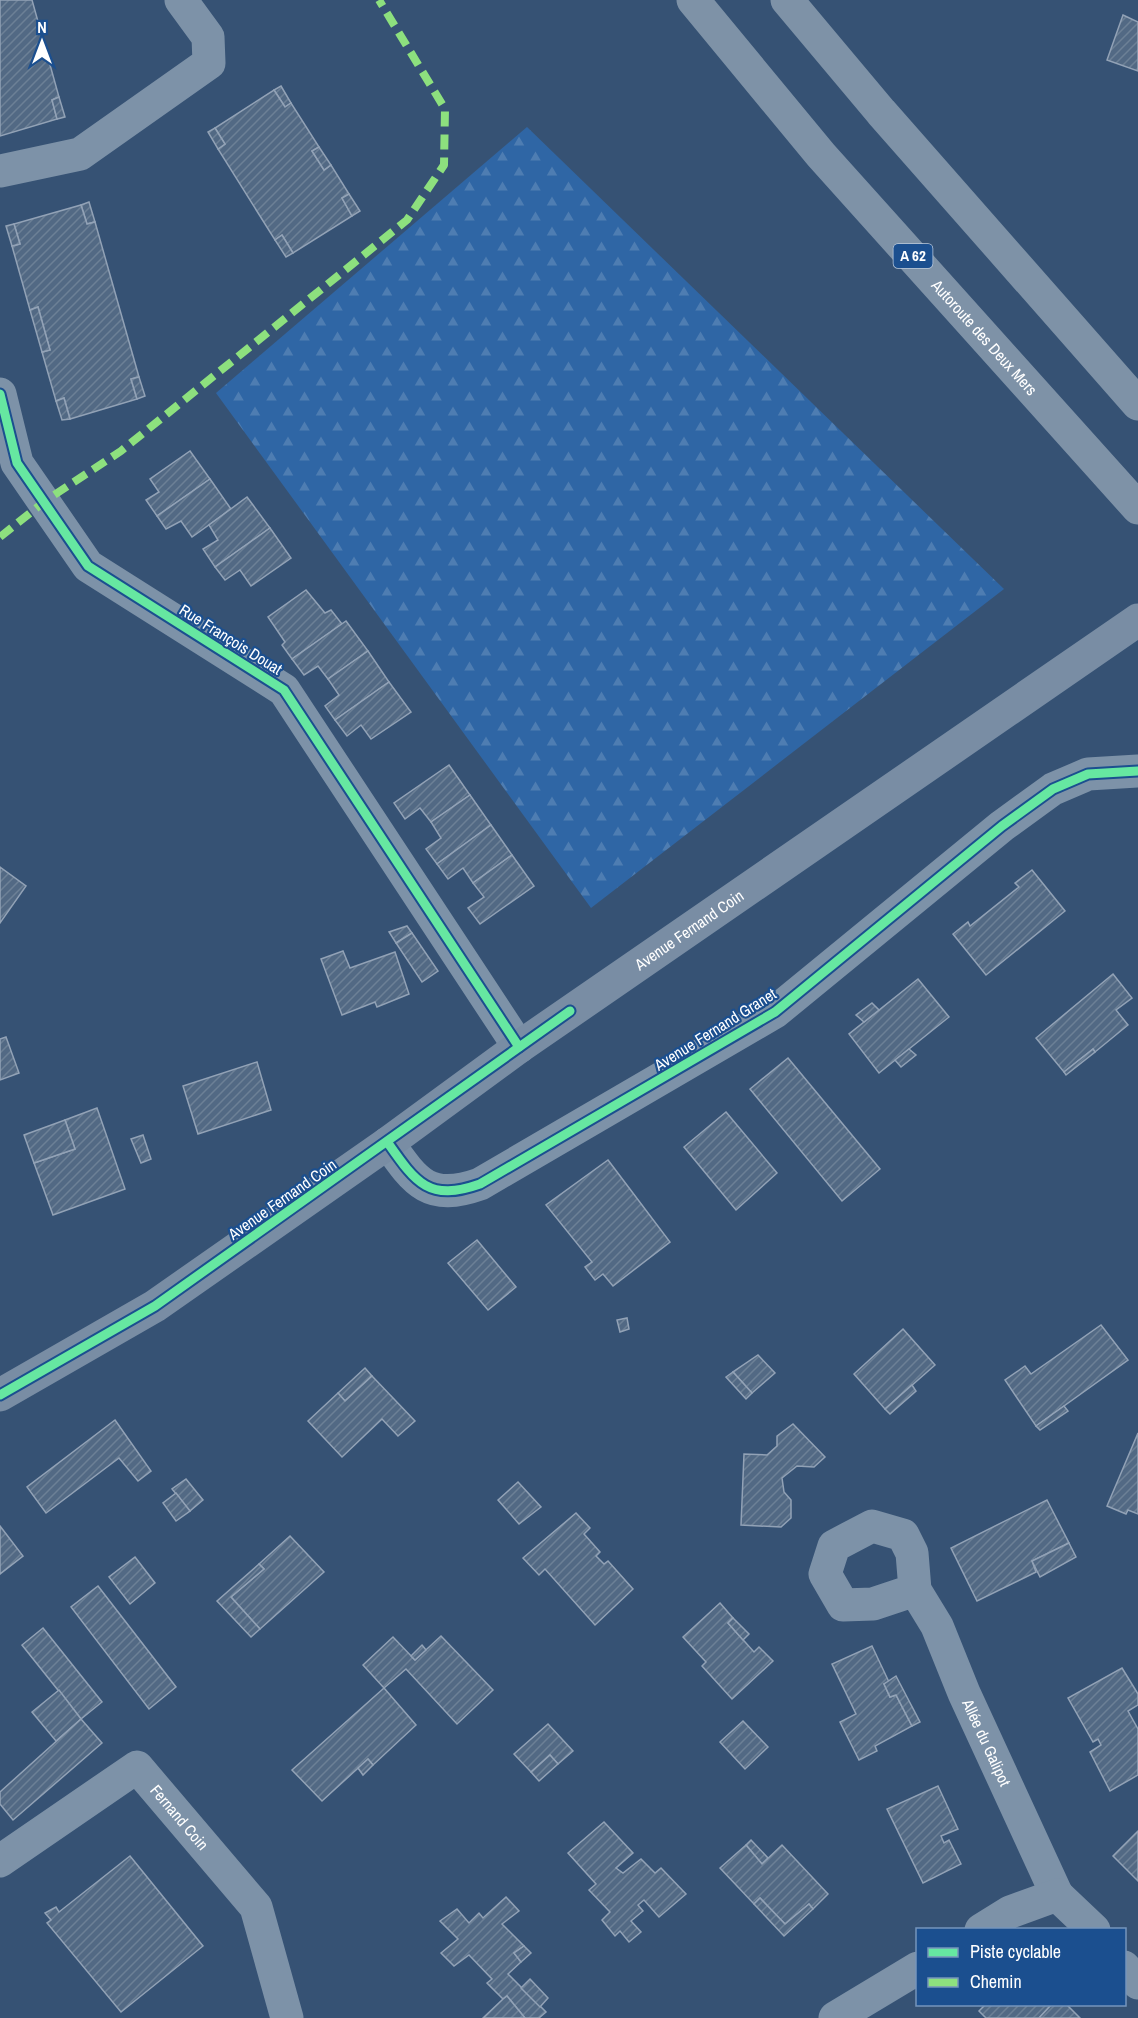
<svg xmlns="http://www.w3.org/2000/svg" width="1138" height="2018" font-family="'Archivo Narrow',sans-serif">
	<style>
		.forest { fill: url(#forest-firs) }
		.building { fill: url(#building-hatch); stroke: #92a2b6; stroke-width: 1.5 }
		.lines { fill: none; stroke-linecap: round; stroke-linejoin: round }
		.street { stroke: #7d92a8; stroke-width: 33 }
		.secondary { stroke: #798da4; stroke-width: 33 }
		.highway { stroke: #7e92a7; stroke-width: 33 }
		.quiet { stroke: #8de07e; stroke-width: 8; stroke-dasharray: 15 8; stroke-linecap: butt }
		.cycleway-casing { stroke: #1b4f8f; stroke-width: 13 }
		.cycleway { stroke: #66e7a1; stroke-width: 9 }
		.labels { text-anchor: middle; stroke-width: 4.5; stroke-linejoin: round; paint-order: stroke }
		.shield { fill: #1b4f8f; stroke: #bbcadd; stroke-width: 1.5 }
		.shield-label { font-size: 15px; font-weight: bold; fill: #fff }
		.street-label { font-size: 16px; fill: #fff; stroke: #1b4f8f }
	</style>
	<defs>
		<pattern id="forest-firs" width="22" height="20" patternUnits="userSpaceOnUse" patternTransform="scale(1.5)"><rect width="22" height="20" fill="#2f66a5"/><path d="M5 1l3.5 6h-7zM16 11l3.5 6h-7z" fill="#4e7db2"/></pattern>
		<pattern id="building-hatch" width="6" height="6" patternUnits="userSpaceOnUse" patternTransform="scale(1.5)"><rect width="6" height="6" fill="#526984"/><path d="M-1 1l2-2M0 6l6-6M5 7l2-2" fill="none" stroke="#6c8096"/></pattern>
	</defs>
	<rect width="100%" height="100%" fill="#365274"/>
	<!-- forest -->
	<polygon class="forest" points="527,127 1004,589 591,908 216,393"/>
	<!-- building -->
	<g class="building">
		<polygon points="0,0 32,0 59,97 52,100 57,119 0,136"/>
		<polygon points="1123,15 1138,22 1138,71 1107,60"/>
		<polygon points="281,86 291,103 285,107 274,90"/>
		<polygon points="274,90 285,107 291,103 319,147 312,151 324,170 331,165 349,194 342,198 352,216 293,253 282,235 275,240 218,149 225,144 215,128"/>
		<polygon points="59,97 65,117 57,119 52,100"/>
		<polygon points="215,128 225,144 218,149 208,132"/>
		<polygon points="319,147 331,165 324,170 312,151"/>
		<polygon points="349,194 360,211 352,216 342,198"/>
		<polygon points="89,202 95,222 87,224 81,205"/>
		<polygon points="81,205 87,224 95,222 139,377 131,379 137,399 70,419 64,398 56,401 42,352 50,350 38,307 30,310 12,246 20,244 14,224"/>
		<polygon points="14,224 20,244 12,246 6,226"/>
		<polygon points="282,235 293,253 286,257 275,240"/>
		<polygon points="38,307 50,350 42,352 30,310"/>
		<polygon points="139,377 145,396 137,399 131,379"/>
		<polygon points="64,398 70,419 62,420 56,401"/>
		<polygon points="190,451 210,479 157,516 146,500 159,492 150,479"/>
		<polygon points="210,479 231,509 192,537 181,521 166,529 157,516"/>
		<polygon points="247,497 270,528 215,567 203,549 218,540 209,525"/>
		<polygon points="270,528 291,558 251,586 240,570 225,580 215,567"/>
		<polygon points="306,590 325,613 331,610 342,624 292,659 282,645 285,642 268,617"/>
		<polygon points="346,621 368,651 328,679 318,666 304,675 292,659"/>
		<polygon points="368,651 389,682 335,720 325,706 339,695 328,679"/>
		<polygon points="389,682 411,712 371,739 361,725 347,736 335,720"/>
		<polygon points="449,765 470,795 431,822 420,808 405,819 394,803"/>
		<polygon points="470,795 491,825 437,864 426,849 441,838 431,822"/>
		<polygon points="491,825 512,855 473,883 463,868 448,879 437,864"/>
		<polygon points="512,855 534,886 480,924 468,908 484,897 473,883"/>
		<polygon points="0,867 26,886 0,923"/>
		<polygon points="1032,870 1065,911 986,975 953,934 968,922 970,926 1019,887 1015,883"/>
		<polygon points="407,926 412,933 396,943 389,932"/>
		<polygon points="412,933 438,971 422,982 396,943"/>
		<polygon points="343,951 350,968 395,952 409,994 377,1007 375,1002 342,1015 321,959"/>
		<polygon points="1113,974 1132,998 1116,1010 1128,1025 1095,1052 1093,1049 1064,1072 1036,1038"/>
		<polygon points="918,979 949,1017 879,1073 849,1034"/>
		<polygon points="872,1003 879,1010 864,1022 856,1015"/>
		<polygon points="6,1037 19,1073 0,1080 0,1039"/>
		<polygon points="909,1049 916,1055 901,1067 895,1060"/>
		<polygon points="1093,1049 1095,1052 1066,1075 1064,1072"/>
		<polygon points="788,1058 880,1169 842,1201 750,1089"/>
		<polygon points="257,1062 271,1110 198,1134 183,1086"/>
		<polygon points="97,1108 125,1189 53,1215 34,1163 75,1149 65,1120"/>
		<polygon points="726,1112 777,1173 736,1210 684,1147"/>
		<polygon points="65,1120 75,1149 34,1163 24,1135"/>
		<polygon points="143,1135 151,1159 141,1163 131,1139"/>
		<polygon points="608,1160 670,1242 613,1286 603,1274 595,1280 585,1267 592,1262 546,1205"/>
		<polygon points="477,1240 516,1287 488,1310 448,1263"/>
		<polygon points="627,1318 629,1329 620,1332 617,1320"/>
		<polygon points="1101,1325 1128,1360 1036,1426 1005,1380 1025,1366 1031,1374"/>
		<polygon points="903,1329 935,1365 885,1409 854,1374"/>
		<polygon points="758,1355 775,1373 752,1393 733,1372"/>
		<polygon points="365,1368 372,1376 345,1401 338,1393"/>
		<polygon points="733,1372 752,1393 746,1399 726,1377"/>
		<polygon points="372,1376 415,1421 398,1436 382,1419 342,1457 308,1421 338,1393 345,1401"/>
		<polygon points="912,1385 916,1391 890,1414 885,1409"/>
		<polygon points="1064,1406 1068,1411 1040,1430 1036,1426"/>
		<polygon points="115,1420 151,1471 138,1481 119,1458 46,1513 27,1487"/>
		<polygon points="793,1424 825,1457 814,1467 797,1466 782,1478 784,1492 791,1500 791,1518 781,1527 741,1525 744,1454 767,1455 777,1446 777,1436"/>
		<polygon points="1138,1433 1138,1514 1128,1510 1126,1514 1107,1506"/>
		<polygon points="186,1479 203,1500 190,1511 172,1489"/>
		<polygon points="518,1482 541,1507 519,1524 498,1500"/>
		<polygon points="176,1493 190,1511 176,1521 163,1503"/>
		<polygon points="1047,1500 1069,1543 1032,1561 1036,1572 977,1601 951,1548"/>
		<polygon points="576,1513 590,1528 584,1534 600,1552 596,1556 604,1564 608,1561 633,1589 595,1625 545,1569 539,1575 523,1558"/>
		<polygon points="0,1526 23,1556 0,1574"/>
		<polygon points="290,1536 324,1572 260,1629 231,1597 264,1569 259,1564"/>
		<polygon points="1069,1543 1076,1557 1040,1577 1032,1561"/>
		<polygon points="135,1557 155,1583 130,1604 109,1577"/>
		<polygon points="259,1564 264,1569 231,1597 260,1629 251,1637 217,1601"/>
		<polygon points="98,1586 176,1687 149,1709 71,1607"/>
		<polygon points="720,1603 733,1618 728,1623 754,1652 759,1647 773,1661 732,1699 702,1666 706,1662 683,1637"/>
		<polygon points="733,1618 749,1634 743,1640 728,1623"/>
		<polygon points="43,1628 102,1702 81,1719 22,1645"/>
		<polygon points="441,1636 493,1690 457,1724 406,1669 384,1688 363,1665 393,1637 415,1660"/>
		<polygon points="422,1645 426,1650 415,1660 411,1656"/>
		<polygon points="872,1646 889,1682 884,1684 890,1697 896,1695 912,1726 875,1746 877,1751 859,1760 840,1722 856,1714 832,1664"/>
		<polygon points="1122,1668 1138,1694 1138,1705 1128,1711 1138,1729 1138,1775 1110,1791 1090,1752 1101,1745 1098,1739 1093,1742 1068,1698"/>
		<polygon points="896,1676 920,1722 912,1726 896,1695 890,1697 884,1684"/>
		<polygon points="384,1688 416,1725 373,1765 368,1759 322,1801 292,1770"/>
		<polygon points="59,1690 81,1719 56,1741 32,1712"/>
		<polygon points="81,1719 102,1743 13,1820 0,1804 0,1792"/>
		<polygon points="743,1721 768,1747 745,1769 720,1742"/>
		<polygon points="548,1724 573,1751 558,1764 550,1755 531,1772 514,1754"/>
		<polygon points="550,1755 558,1764 539,1781 531,1772"/>
		<polygon points="368,1759 373,1765 363,1775 358,1768"/>
		<polygon points="938,1786 958,1829 941,1836 944,1843 949,1840 961,1864 923,1883 887,1809"/>
		<polygon points="604,1822 633,1853 616,1868 623,1873 641,1859 655,1873 661,1868 686,1894 659,1917 644,1900 638,1905 643,1911 631,1921 641,1932 629,1942 620,1931 615,1936 602,1920 610,1912 589,1890 596,1884 568,1853"/>
		<polygon points="1138,1831 1138,1881 1113,1856"/>
		<polygon points="751,1840 768,1858 762,1864 746,1845"/>
		<polygon points="746,1845 762,1864 782,1845 828,1894 813,1909 809,1904 785,1924 760,1898 754,1904 720,1868"/>
		<polygon points="130,1856 203,1946 121,2012 47,1923 51,1920 45,1913 56,1907 59,1912"/>
		<polygon points="506,1897 519,1911 502,1924 524,1946 514,1953 521,1962 508,1974 546,2012 539,2018 525,2018 507,1996 503,1999 487,1983 492,1979 469,1955 454,1966 441,1953 458,1939 440,1921 457,1909 469,1923 479,1913 483,1918"/>
		<polygon points="760,1898 785,1924 809,1904 813,1909 784,1936 754,1904"/>
		<polygon points="524,1946 531,1953 521,1962 514,1953"/>
		<polygon points="530,1979 548,1998 540,2007 521,1988"/>
		<polygon points="507,1996 525,2018 483,2018 503,1999"/>
		<polygon points="986,2004 1052,2004 1039,2018 986,2018 979,2011"/>
		<polygon points="1052,2004 1066,2004 1080,2018 1039,2018"/>
	</g>
	<g class="lines">
		<!-- street -->
		<g class="street">
			<polyline points="0,171 80,154 209,63 208,37 181,0"/>
			<polyline points="0,394 17,463 88,566 284,690 519,1047"/>
			<path d="M388,1143C416,1183 429,1202 480,1184L775,1012L1002,826L1053,789L1088,774L1138,771"/>
			<path id="s1" d="M915,1590L873,1604L843,1605L825,1574L834,1546L872,1526L903,1535L912,1553L915,1590L937,1626L964,1693L1057,1895"/>
			<path id="s2" d="M0,1861L137,1767L256,1907L287,2018"/>
			<polyline points="981,1930 1010,1912 1057,1895 1094,1930"/>
			<polyline points="1124,1967 1138,1983"/>
			<polyline points="835,2018 918,1968"/>
		</g>
		<!-- secondary -->
		<path class="secondary" id="s3" d="M0,1395L155,1306L388,1143L519,1047L1138,620"/>
		<!-- highway -->
		<g class="highway">
			<path id="s4" d="M693,0L821,155L1138,508"/>
			<polyline points="787,0 881,112 1138,404"/>
		</g>
		<!-- quiet -->
		<polyline class="quiet" points="0,537 45,501 121,451 407,220 444,165 445,109 379,0"/>
		<defs>
			<g id="cycleway">
				<polyline points="0,394 17,463 88,566 284,690 519,1047"/>
				<path d="M388,1143C416,1183 429,1202 480,1184L775,1012L1002,826L1053,789L1088,774L1138,771"/>
				<polyline points="0,1395 155,1306 570,1011"/>
			</g>
		</defs>
		<!-- cycleway casing -->
		<use href="#cycleway" class="cycleway-casing"/>
		<!-- cycleway -->
		<use href="#cycleway" class="cycleway"/>
	</g>
	<g class="labels">
		<!-- shield labels -->
		<rect class="shield" x="893.5" y="244" width="39" height="24" rx="4.5"/>
		<g class="shield-label">
			<text x="913" y="261">A 62</text>
		</g>
		<!-- street labels -->
		<g class="street-label">
			<text dy="6" stroke="none"><textPath href="#s4" startOffset="446">Autoroute des Deux Mers</textPath></text>
			<text transform="translate(231 639) rotate(32)" y="6">Rue François Douat</text>
			<text dy="6" stroke="none"><textPath href="#s3" startOffset="832">Avenue Fernand Coin</textPath></text>
			<text transform="translate(715 1029) rotate(-32)" y="6">Avenue Fernand Granet</text>
			<text transform="translate(282 1199) rotate(-35)" y="6">Avenue Fernand Coin</text>
			<text dy="6" stroke="none"><textPath href="#s1" startOffset="441">Allée du Galipot</textPath></text>
			<text dy="6" stroke="none"><textPath href="#s2" startOffset="232">Fernand Coin</textPath></text>
		</g>
	</g>
	<!-- legend -->
	<rect x="916" y="1928" width="210" height="78" fill="#1b4f8f" stroke="#7695bc" stroke-width="1.5"/>
	<rect x="928" y="1948" width="30" height="9" fill="#66e7a1" stroke="#7695bc" stroke-width="1.5"/>
	<text x="970" y="1958" font-size="18" fill="#ffffff">Piste cyclable</text>
	<rect x="928" y="1978" width="30" height="9" fill="#8de07e" stroke="#7695bc" stroke-width="1.5"/>
	<text x="970" y="1988" font-size="18" fill="#ffffff">Chemin</text>
	<!-- north arrow -->
	<g transform="translate(42 42)" stroke="#1b4f8f" stroke-width="4.5" paint-order="stroke">
	<path d="M0-4.5L10 22L0 15L-10 22Z" fill="#ffffff"/>
	<text y="-9" font-size="16" font-weight="bold" text-anchor="middle" fill="#ffffff">N</text>
	</g>
</svg>
